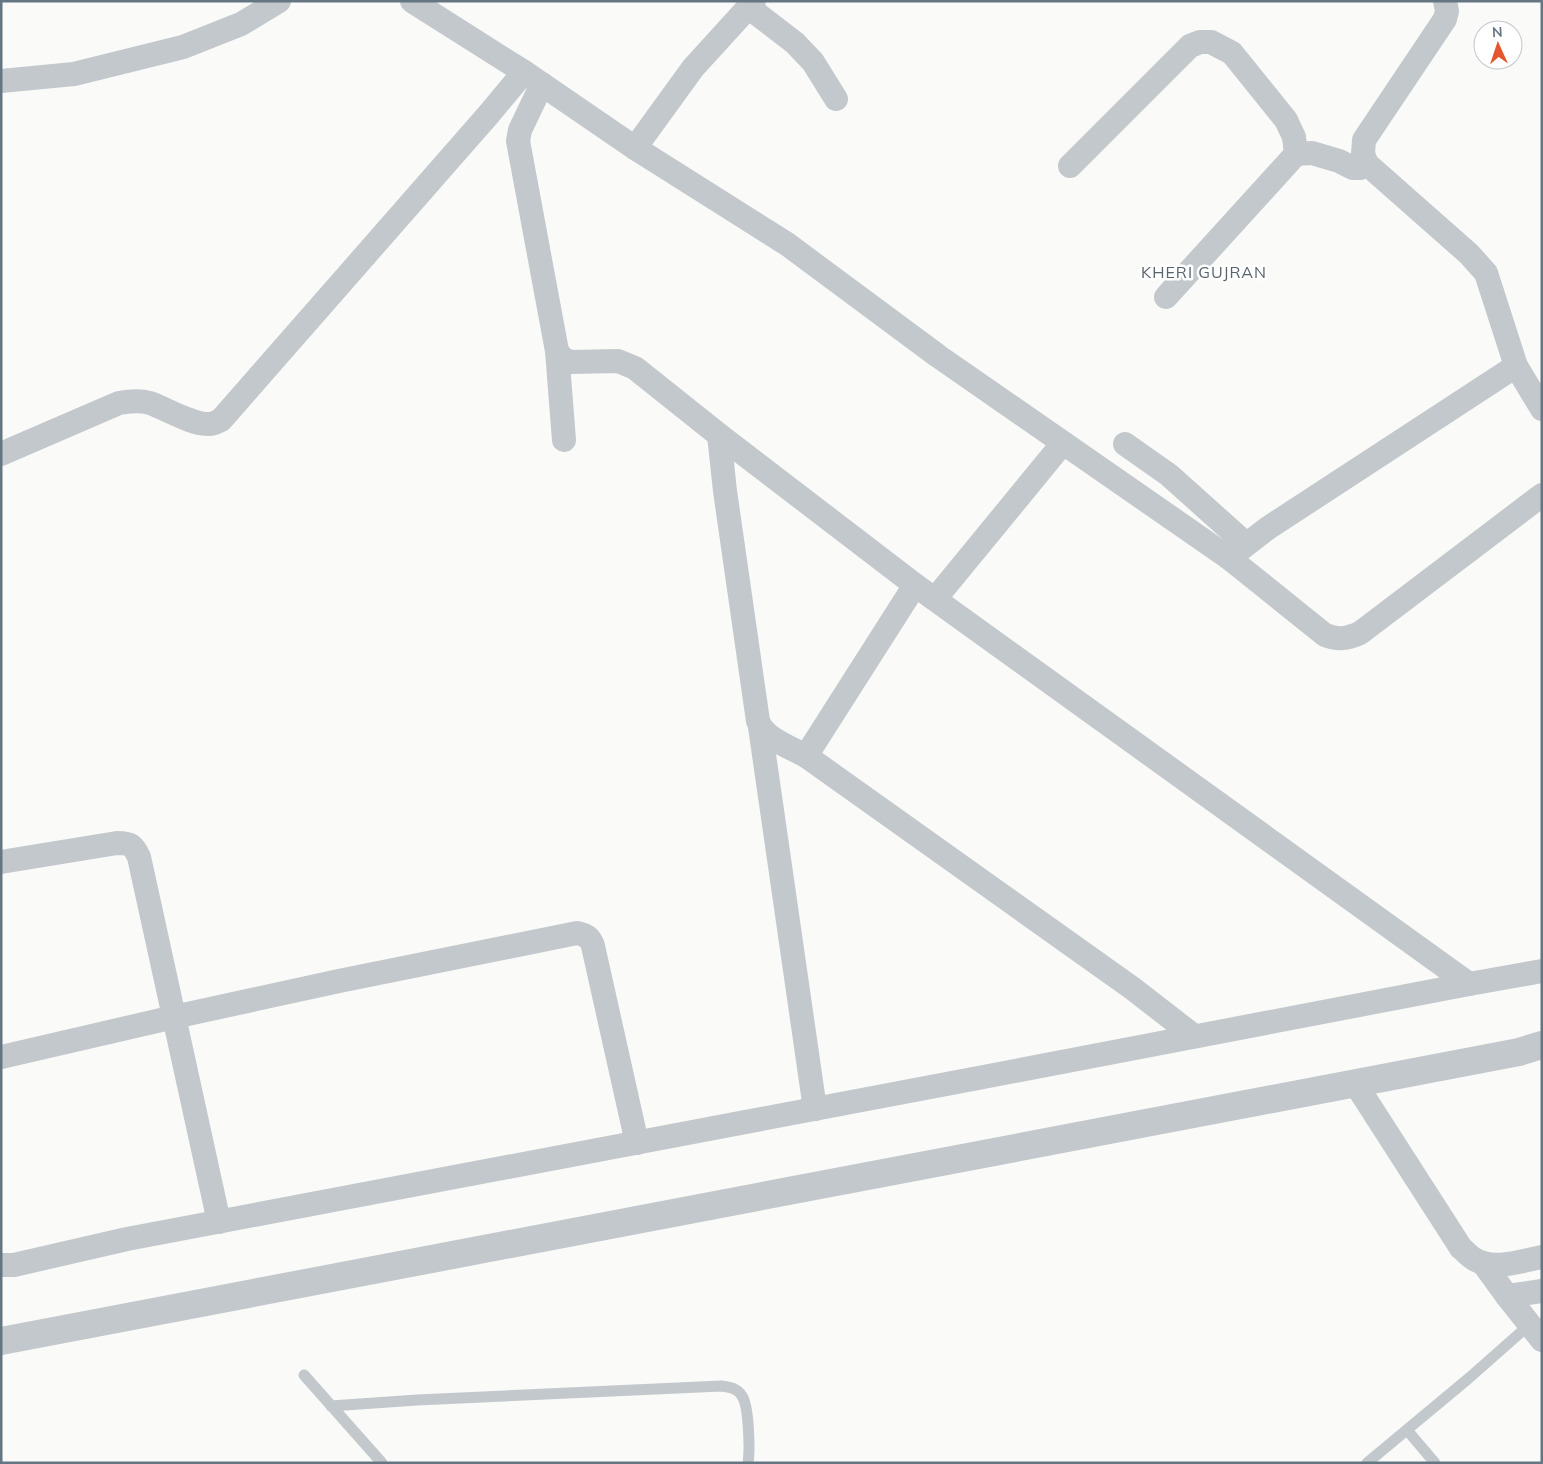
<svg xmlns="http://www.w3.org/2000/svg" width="1543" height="1464" font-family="Mulish,sans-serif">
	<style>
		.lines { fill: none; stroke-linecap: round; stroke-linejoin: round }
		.service { stroke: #c3c8cc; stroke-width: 11 }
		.minor { stroke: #c3c8cc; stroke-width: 24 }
		.tertiary { stroke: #c3c8cc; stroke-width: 28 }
		.labels { text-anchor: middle; stroke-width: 5; stroke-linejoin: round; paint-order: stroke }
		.quarter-label { font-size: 16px; letter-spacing: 1px; fill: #57646e; stroke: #fff }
	</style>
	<rect width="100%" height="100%" fill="#fafaf8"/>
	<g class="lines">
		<!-- service -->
		<g class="service">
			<polyline points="304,1375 382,1463"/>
			<path d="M331,1406L417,1400L721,1386C730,1387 737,1388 742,1396C749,1406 750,1450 748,1463"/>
			<polyline points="1407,1430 1435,1463"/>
			<polyline points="1367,1463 1469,1378 1529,1325"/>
		</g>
		<!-- minor -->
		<g class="minor">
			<path d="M412,1L524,72L635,148L787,244L938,356L1229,558L1325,635C1338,640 1347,639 1360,633L1542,495"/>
			<polyline points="1445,1 1447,11 1445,19 1364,140 1363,154 1367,164 1469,254 1486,273 1516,366 1542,409"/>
			<polyline points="748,7 795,43 813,62 836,99"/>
			<polyline points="1,81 74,74 183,47 241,24 279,1"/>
			<polyline points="542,84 520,130 518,141 557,351 562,358 570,362 618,361 635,368 719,435 915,585 1469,984"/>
			<polyline points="635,148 693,68 754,1"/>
			<polyline points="1070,166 1190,46 1200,42 1211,42 1232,53 1286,120 1294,137 1296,154"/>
			<polyline points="1166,297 1296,154 1312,153 1339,161 1353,168 1360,168 1367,164"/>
			<polyline points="557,351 564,440"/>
			<path d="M719,435L725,491L758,721C765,739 790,747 806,756L1132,988L1194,1036"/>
			<polyline points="1125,444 1169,475 1246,544"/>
			<path d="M1,454L119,403C130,401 139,400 150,403C167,409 192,425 210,424C214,424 218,421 221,420L489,114L524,72"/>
			<polyline points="1229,558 1268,528 1516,366"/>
			<polyline points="935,599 1063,443"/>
			<polyline points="760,727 815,1109"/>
			<polyline points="806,756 915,585"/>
			<path d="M1,862L117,843C131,843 133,845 139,857L219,1222"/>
			<path d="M1,1057L174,1017L339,981L577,933C586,935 590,937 593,946L637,1143"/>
			<path d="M1355,1083L1461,1248C1465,1251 1469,1256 1474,1259C1494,1271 1520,1261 1542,1257"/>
			<polyline points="1483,1263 1507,1296 1542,1340"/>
			<polyline points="1,1265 14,1265 127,1239 973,1079 1469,984 1542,971"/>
			<polyline points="1507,1296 1542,1291"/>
		</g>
		<!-- tertiary -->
		<polyline class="tertiary" points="1,1341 1519,1052 1542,1045"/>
	</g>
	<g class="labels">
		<!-- quarter labels -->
		<g class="quarter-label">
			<text x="1204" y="278">KHERI GUJRAN</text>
		</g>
	</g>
	<!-- border -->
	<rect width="1543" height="1464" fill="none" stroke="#657683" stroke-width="5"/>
	<!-- north arrow -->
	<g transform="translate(1498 45) rotate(357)"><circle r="24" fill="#ffffff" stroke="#c1c8cd"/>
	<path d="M0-4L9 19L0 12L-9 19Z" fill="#e4572e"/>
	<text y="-8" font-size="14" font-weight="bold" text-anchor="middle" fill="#657683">N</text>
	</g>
</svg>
